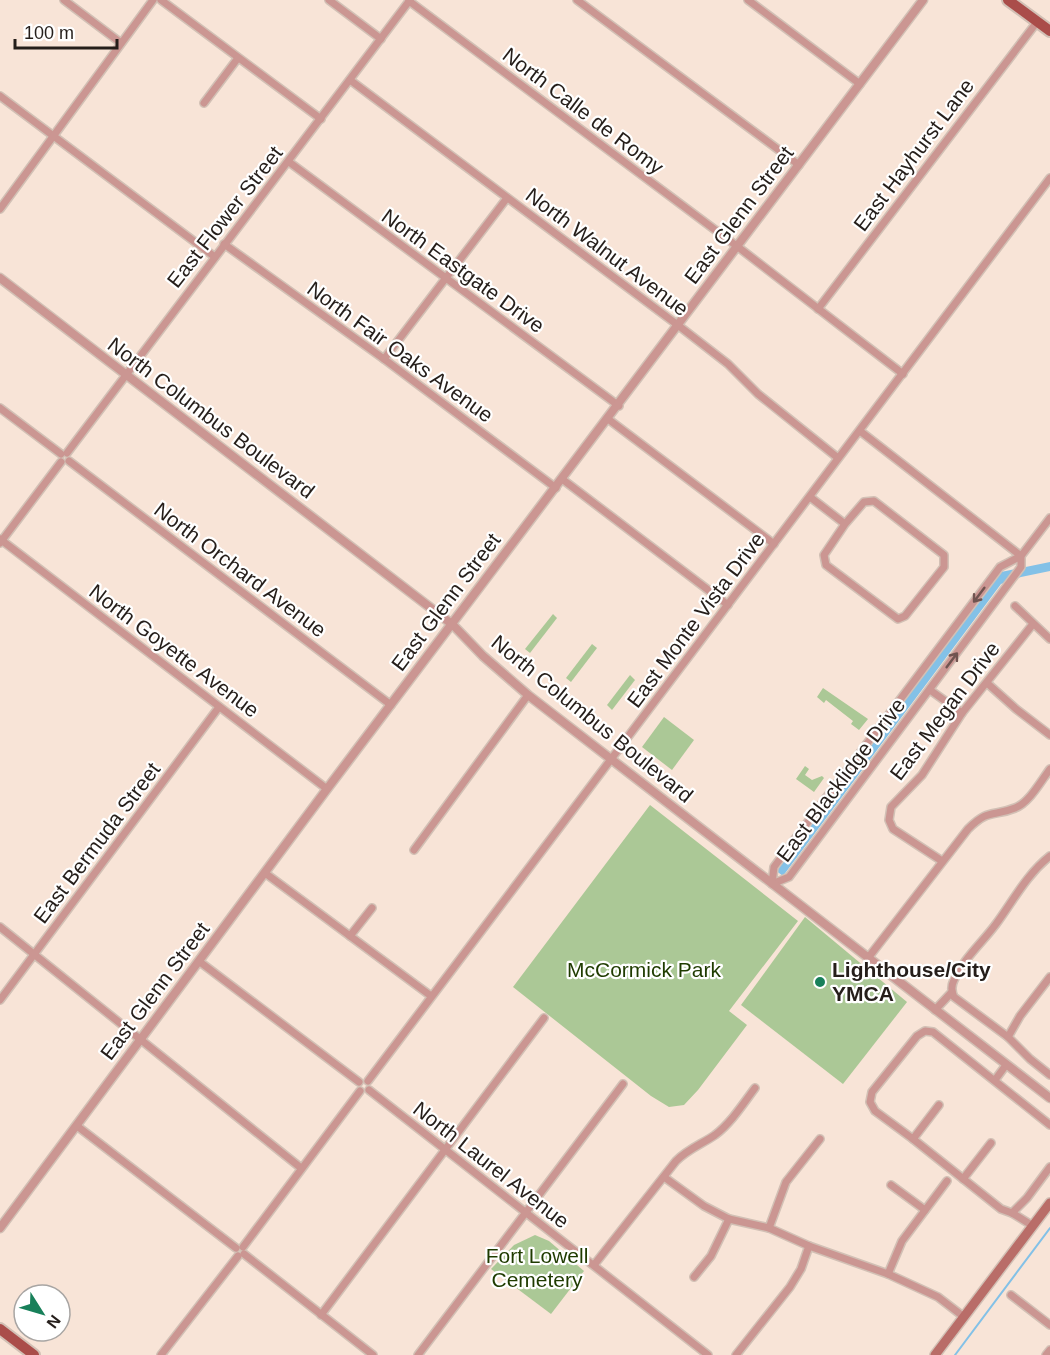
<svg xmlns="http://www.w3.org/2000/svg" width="1050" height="1355" font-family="Arial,sans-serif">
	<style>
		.green { fill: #abc896 }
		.water { fill: #83c1e7 }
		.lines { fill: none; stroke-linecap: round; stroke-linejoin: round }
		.stream { stroke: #83c1e7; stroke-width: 2 }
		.minor-casing { stroke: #d2c0b5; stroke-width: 10 }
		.tertiary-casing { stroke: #d2c0b5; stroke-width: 11 }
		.secondary-casing { stroke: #d2c0b5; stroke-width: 12 }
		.primary-casing { stroke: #d2c0b5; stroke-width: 14 }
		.minor { stroke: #cb9692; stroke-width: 7 }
		.tertiary { stroke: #cb9692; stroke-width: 8 }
		.secondary { stroke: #b96d68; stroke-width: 9 }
		.primary { stroke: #aa4d4a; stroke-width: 10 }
		.oneway { stroke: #705450 }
		.poi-dot { fill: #18805a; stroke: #fff; stroke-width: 2 }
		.labels { text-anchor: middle; stroke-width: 4.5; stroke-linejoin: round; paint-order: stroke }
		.street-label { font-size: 21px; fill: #251e1a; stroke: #fff }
		.park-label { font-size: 21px; fill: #1f3b00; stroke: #fff }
		.poi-label { font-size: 21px; font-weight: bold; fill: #251e1a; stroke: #fff; text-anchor: start }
	</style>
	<rect width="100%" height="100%" fill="#f8e4d7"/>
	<!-- green -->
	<g class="green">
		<polygon points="553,614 557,618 530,653 525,649"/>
		<polygon points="592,644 597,648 571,682 566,678"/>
		<polygon points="630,675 635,680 612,710 607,705"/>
		<polygon points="823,688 868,719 859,730 851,724 853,721 826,700 824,703 817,697"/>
		<polygon points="664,717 694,740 672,770 642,747"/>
		<polygon points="805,766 809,769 805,775 812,780 822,776 824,778 814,792 796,779"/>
		<polygon points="650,805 798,921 729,1011 747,1025 698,1090 684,1105 669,1107 651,1096 513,987"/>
		<polygon points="805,917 907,1002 843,1084 741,1005"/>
		<polygon points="535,1235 549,1241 584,1271 551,1314 491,1269 514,1245"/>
	</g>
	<!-- water -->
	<polygon class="water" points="1050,562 1050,571 1021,577 1001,584 783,876 775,870 1001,572"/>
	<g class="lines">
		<!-- stream -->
		<polyline class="stream" points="955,1355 1050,1228"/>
		<defs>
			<g id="minor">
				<polyline points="64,0 121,43"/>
				<polyline points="161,0 321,119"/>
				<polyline points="329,0 381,39"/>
				<polyline points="577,0 799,165"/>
				<polyline points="748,0 860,84"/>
				<polyline points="409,1 738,247 903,374"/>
				<polyline points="350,80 679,326 728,364 758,394 838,458"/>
				<polyline points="0,96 215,257"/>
				<polyline points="204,103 238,58"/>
				<polyline points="289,162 619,406"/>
				<polyline points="0,209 153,0"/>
				<polyline points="224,244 384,359 556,488"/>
				<polyline points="818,309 1037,22"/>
				<polyline points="384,359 507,198"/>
				<polyline points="0,408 61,454"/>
				<polyline points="608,419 774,544"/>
				<polyline points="860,431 1021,556"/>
				<polyline points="67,453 410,0"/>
				<polyline points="69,461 391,705"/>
				<polyline points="562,479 728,605"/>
				<polyline points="810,497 845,524 824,555 826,565 898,619 905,616 944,567 944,555 874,501 864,502 845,524"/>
				<polyline points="0,539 327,789"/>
				<polyline points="0,543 61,462"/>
				<polyline points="1021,556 1021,567 789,877 772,884 774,867 1000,567 1021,556 1050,518"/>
				<polyline points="1015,606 1050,639"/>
				<polyline points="987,683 1016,709 1050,735"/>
				<polyline points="930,690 962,713"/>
				<polyline points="414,850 528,695"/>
				<path d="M1050,856C1027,874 1013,901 996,924C982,943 964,958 954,980C951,986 951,991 954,997L1008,1037L1030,1059L1050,1075"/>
				<polyline points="942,861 893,829 889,820 891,807 922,775 962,713 1033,624"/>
				<polyline points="265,873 431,996"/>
				<polyline points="0,927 301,1168"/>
				<polyline points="350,936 372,908"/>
				<path d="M868,958L968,829C989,808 993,817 1015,808C1029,803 1041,781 1050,769"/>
				<polyline points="200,962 359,1082"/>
				<polyline points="0,1000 219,707"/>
				<polyline points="935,1010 952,992"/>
				<polyline points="1008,1037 1020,1016 1050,977"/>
				<polyline points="995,1080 1006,1065"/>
				<polyline points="368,1081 1050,178"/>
				<polyline points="369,1090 708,1355"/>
				<polyline points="77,1126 236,1248"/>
				<polyline points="913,1139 939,1105"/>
				<polyline points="664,1177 704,1206 729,1219 769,1228 809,1246 888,1274 938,1297 964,1317"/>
				<polyline points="963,1179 991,1143"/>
				<polyline points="891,1185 925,1210"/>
				<polyline points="1012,1213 1027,1198 1050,1167"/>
				<polyline points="1033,1226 1012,1213 1001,1209 913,1139 875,1111 870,1102 872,1092 917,1036 925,1031 933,1032 1050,1125"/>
				<polyline points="769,1228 786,1182 820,1139"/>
				<polyline points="243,1247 360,1091"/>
				<polyline points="244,1254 373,1355"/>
				<path d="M594,1265L676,1161C688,1149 702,1144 715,1135C731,1123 743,1104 755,1088"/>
				<polyline points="888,1274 902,1241 947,1181"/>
				<polyline points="694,1277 711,1256 729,1219"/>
				<polyline points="1011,1295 1050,1325"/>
				<polyline points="321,1315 544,1018"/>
				<polyline points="161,1355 238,1256"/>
				<polyline points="418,1355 623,1084"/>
				<polyline points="736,1355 790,1287 801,1269 809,1246"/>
				<polyline points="1046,1355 1050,1350"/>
			</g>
			<g id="tertiary">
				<polyline points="0,278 453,625 483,656 528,695 1050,1098"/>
				<polyline points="0,1228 327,789 923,0"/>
			</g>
			<polyline id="secondary" points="935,1355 1050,1203"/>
			<g id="primary">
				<polyline points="1008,0 1050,31"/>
				<polyline points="0,1329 34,1355"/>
			</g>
		</defs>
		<!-- minor casing -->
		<use href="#minor" class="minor-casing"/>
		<!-- tertiary casing -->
		<use href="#tertiary" class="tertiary-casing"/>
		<!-- secondary casing -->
		<use href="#secondary" class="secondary-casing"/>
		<!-- primary casing -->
		<use href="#primary" class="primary-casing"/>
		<!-- minor -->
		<use href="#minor" class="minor"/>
		<!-- tertiary -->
		<use href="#tertiary" class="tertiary"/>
		<!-- secondary -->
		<use href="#secondary" class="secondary"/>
		<!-- primary -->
		<use href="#primary" class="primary"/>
	</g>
	<!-- one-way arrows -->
	<defs><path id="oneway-shaft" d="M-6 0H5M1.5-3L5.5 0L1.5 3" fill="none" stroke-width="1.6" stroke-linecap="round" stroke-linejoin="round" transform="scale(1.5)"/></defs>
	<g class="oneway">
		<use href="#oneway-shaft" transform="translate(979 595) rotate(127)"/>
		<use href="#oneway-shaft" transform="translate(952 660) rotate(-53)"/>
	</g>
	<!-- markers -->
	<circle class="poi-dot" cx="820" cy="982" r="6"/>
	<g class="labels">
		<!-- street labels -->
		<g class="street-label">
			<text transform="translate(583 111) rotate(37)" y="7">North Calle de Romy</text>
			<text transform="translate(914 155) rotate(-53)" y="7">East Hayhurst Lane</text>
			<text transform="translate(739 215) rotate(-53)" y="7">East Glenn Street</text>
			<text transform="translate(225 217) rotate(-52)" y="7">East Flower Street</text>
			<text transform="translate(607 252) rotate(37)" y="7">North Walnut Avenue</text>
			<text transform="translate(463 271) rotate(36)" y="7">North Eastgate Drive</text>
			<text transform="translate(400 352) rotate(36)" y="7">North Fair Oaks Avenue</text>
			<text transform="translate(211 418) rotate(37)" y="7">North Columbus Boulevard</text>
			<text transform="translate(240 570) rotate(37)" y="7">North Orchard Avenue</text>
			<text transform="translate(446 602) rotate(-53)" y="7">East Glenn Street</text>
			<text transform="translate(696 620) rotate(-53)" y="7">East Monte Vista Drive</text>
			<text transform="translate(174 651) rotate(37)" y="7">North Goyette Avenue</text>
			<text transform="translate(945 711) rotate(-53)" y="7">East Megan Drive</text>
			<text transform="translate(592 719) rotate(39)" y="7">North Columbus Boulevard</text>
			<text transform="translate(841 780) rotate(-53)" y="7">East Blacklidge Drive</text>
			<text transform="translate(97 843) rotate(-53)" y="7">East Bermuda Street</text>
			<text transform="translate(155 991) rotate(-53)" y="7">East Glenn Street</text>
			<text transform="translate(491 1165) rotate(38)" y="7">North Laurel Avenue</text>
		</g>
		<!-- park labels -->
		<g class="park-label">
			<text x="644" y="977">McCormick Park</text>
			<text x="537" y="1263">Fort Lowell<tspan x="537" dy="24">Cemetery</tspan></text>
		</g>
		<!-- poi labels -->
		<g class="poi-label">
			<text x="832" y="977">Lighthouse/City<tspan x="832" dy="24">YMCA</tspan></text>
		</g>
	</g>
	<!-- north arrow -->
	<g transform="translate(42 1313) rotate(127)"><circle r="28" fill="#ffffff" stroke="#a8a5a3" stroke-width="1.5"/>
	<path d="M0-4.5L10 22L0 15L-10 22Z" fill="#18805a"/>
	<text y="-9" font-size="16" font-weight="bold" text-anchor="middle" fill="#251e1a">N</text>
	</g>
	<!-- scale -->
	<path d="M15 39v9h102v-9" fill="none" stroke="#251e1a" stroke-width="3"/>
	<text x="24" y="39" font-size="18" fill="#251e1a" stroke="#ffffff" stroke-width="4.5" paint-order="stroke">100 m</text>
</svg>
